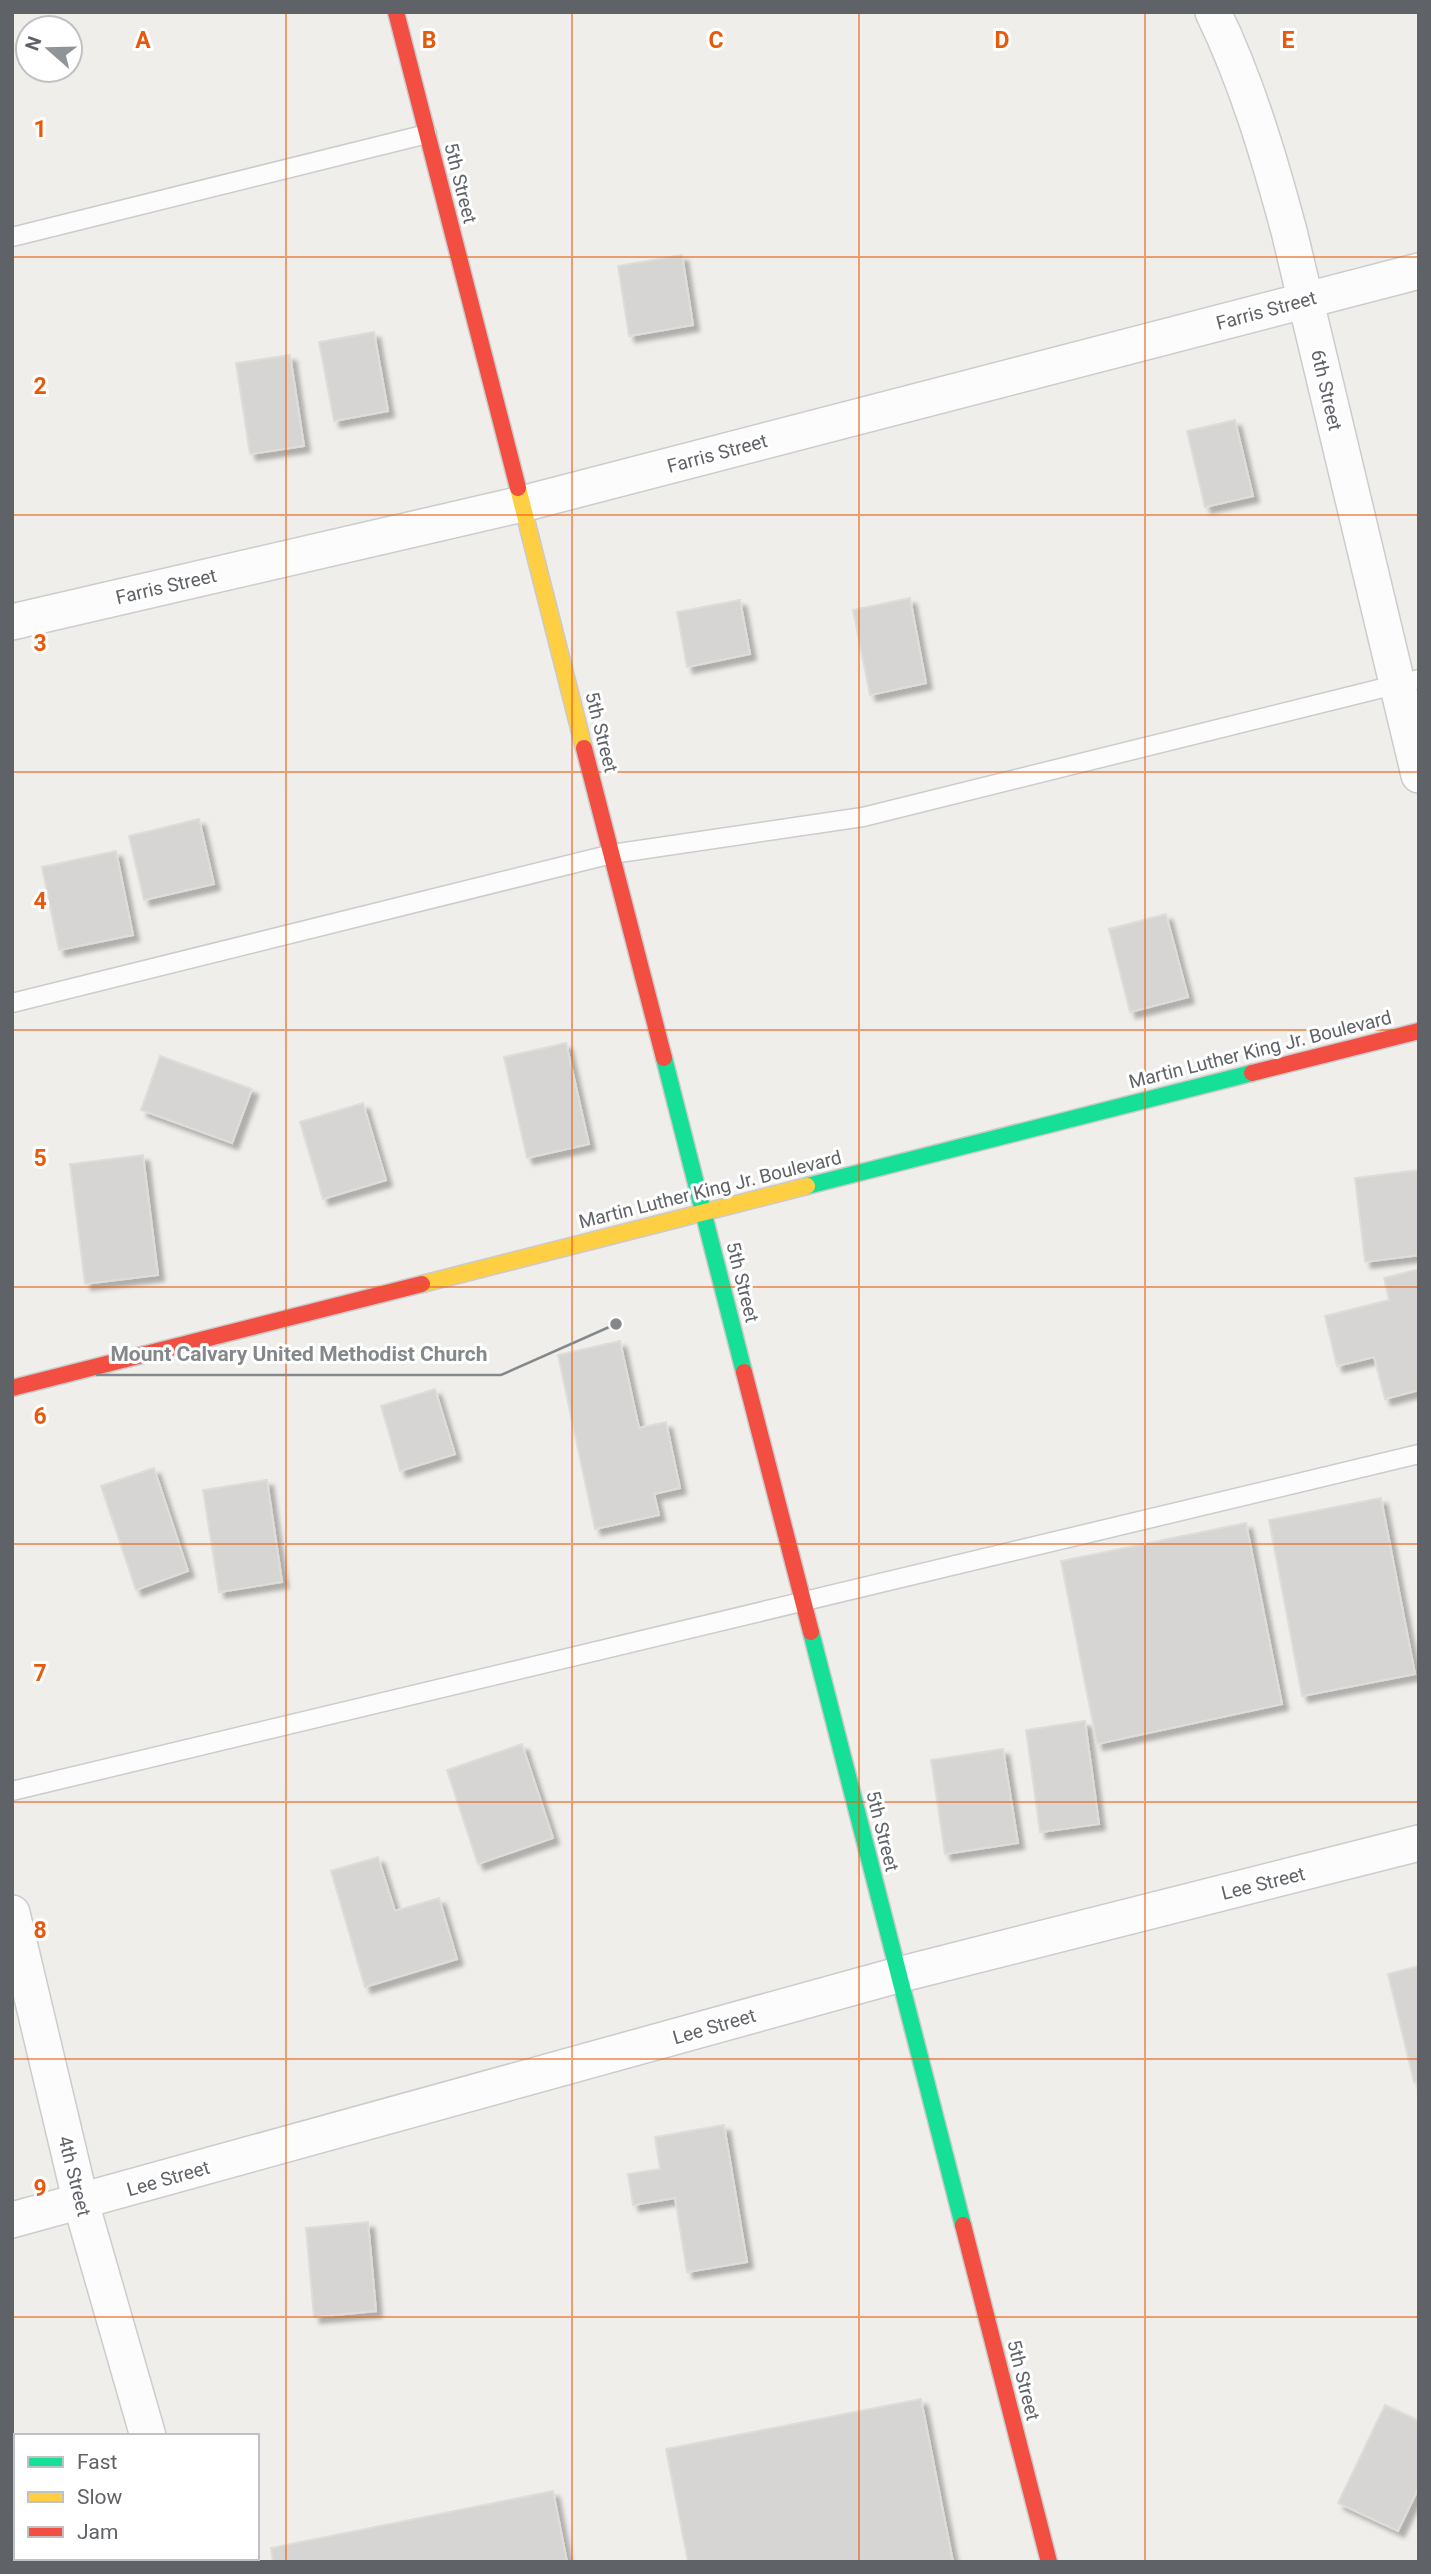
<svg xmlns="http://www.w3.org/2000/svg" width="1431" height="2574" font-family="Roboto,sans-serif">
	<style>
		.building { fill: #d6d5d3; stroke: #deddd9; stroke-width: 2; filter: url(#shadow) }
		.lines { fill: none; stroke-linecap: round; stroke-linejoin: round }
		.lane-casing { stroke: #cbcccc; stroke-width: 21 }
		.street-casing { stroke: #cbcccc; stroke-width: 38 }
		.fast-casing { stroke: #cacacb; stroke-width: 19 }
		.slow-casing { stroke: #cacacb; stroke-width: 19 }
		.jam-casing { stroke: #cacacb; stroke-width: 19 }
		.lane { stroke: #fdfcfc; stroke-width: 18 }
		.street { stroke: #fdfcfc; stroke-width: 35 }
		.fast { stroke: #16e098; stroke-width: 16 }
		.slow { stroke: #ffcf43; stroke-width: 16 }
		.jam { stroke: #f24e42; stroke-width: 16 }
		.grid { fill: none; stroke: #e8590c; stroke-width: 2; stroke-opacity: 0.55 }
		.labels { text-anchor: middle; stroke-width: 6; stroke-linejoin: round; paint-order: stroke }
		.street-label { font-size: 19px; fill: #5f6368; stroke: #fff }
		.grid-label { font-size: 23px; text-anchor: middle; font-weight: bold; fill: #e8590c; stroke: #fff; stroke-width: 6; stroke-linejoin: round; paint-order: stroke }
		.leader { fill: none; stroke: #84888a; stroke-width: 2.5 }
		.callout-dot { fill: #84888a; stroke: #fff; stroke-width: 2.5 }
		.callout-label { font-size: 21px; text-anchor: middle; font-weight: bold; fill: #84888a; stroke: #fff; stroke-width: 6; stroke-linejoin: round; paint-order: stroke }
	</style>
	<defs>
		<filter id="shadow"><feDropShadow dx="6" dy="6" stdDeviation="2" flood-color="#0004"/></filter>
	</defs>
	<rect width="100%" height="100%" fill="#efeeea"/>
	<!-- building -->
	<g class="building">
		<polygon points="682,255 693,325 629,336 618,266"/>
		<polygon points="374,332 388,411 334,421 319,342"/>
		<polygon points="290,355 304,446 250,454 236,363"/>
		<polygon points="1235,420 1253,496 1205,507 1187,431"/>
		<polygon points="910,598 926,683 870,695 853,610"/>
		<polygon points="740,600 750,654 687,667 677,612"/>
		<polygon points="199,819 214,884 144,900 129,836"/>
		<polygon points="116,851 133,935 59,950 42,867"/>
		<polygon points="1166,914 1188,997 1130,1012 1109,929"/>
		<polygon points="566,1043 589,1144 527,1158 504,1057"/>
		<polygon points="160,1056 252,1089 232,1143 141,1110"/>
		<polygon points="363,1103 386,1180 323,1199 300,1122"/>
		<polygon points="143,1155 158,1275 85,1284 70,1164"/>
		<polygon points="1419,1170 1419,1255 1365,1262 1355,1178"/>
		<polygon points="1419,1269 1419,1390 1385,1399 1374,1357 1337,1366 1325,1316 1389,1300 1384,1278"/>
		<polygon points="620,1341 639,1428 666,1422 680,1488 654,1494 659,1515 595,1529 558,1355"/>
		<polygon points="435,1389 455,1454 400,1471 381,1406"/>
		<polygon points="154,1468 188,1571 136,1590 101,1486"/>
		<polygon points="267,1480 282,1582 219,1592 203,1490"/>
		<polygon points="1381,1498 1415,1674 1302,1696 1269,1520"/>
		<polygon points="1246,1523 1282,1704 1097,1744 1061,1561"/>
		<polygon points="1085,1721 1099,1824 1040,1832 1026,1730"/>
		<polygon points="522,1744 553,1838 478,1864 447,1770"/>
		<polygon points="1003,1749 1018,1843 945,1854 931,1760"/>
		<polygon points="378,1857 395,1911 439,1898 457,1959 365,1987 331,1871"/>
		<polygon points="1419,1966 1419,2081 1414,2082 1388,1974"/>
		<polygon points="724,2125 747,2262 687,2272 675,2198 633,2205 628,2174 660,2169 655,2137"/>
		<polygon points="368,2222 376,2311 314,2317 306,2228"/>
		<polygon points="921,2399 953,2562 688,2562 666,2449"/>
		<polygon points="1385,2405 1419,2421 1419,2487 1398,2531 1338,2503"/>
		<polygon points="553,2491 567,2562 273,2562 271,2548"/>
	</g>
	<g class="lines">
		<defs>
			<g id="lane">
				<polyline points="12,237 427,134"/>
				<polyline points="12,1003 612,854 863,817 1419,679"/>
				<polyline points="12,1791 1419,1454"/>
			</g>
			<g id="street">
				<path d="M1213,12C1247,82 1269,157 1289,231L1419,775"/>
				<polyline points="12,622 522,504 1419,271"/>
				<polyline points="12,1913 81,2203 148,2436"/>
				<polyline points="12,2220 898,1975 1419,1843"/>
				<polyline points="183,2558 184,2562"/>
			</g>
			<g id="fast">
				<polyline points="664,1058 744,1372"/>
				<polyline points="807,1186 1252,1073"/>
				<polyline points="811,1632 963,2225"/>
			</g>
			<g id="slow">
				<polyline points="518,488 584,748"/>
				<polyline points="422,1284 807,1186"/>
			</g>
			<g id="jam">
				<polyline points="396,12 518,488"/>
				<polyline points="584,748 664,1058"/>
				<polyline points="1252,1073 1419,1031"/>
				<polyline points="744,1372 811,1632"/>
				<polyline points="12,1388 422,1284"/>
				<polyline points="963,2225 1049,2562"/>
			</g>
		</defs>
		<!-- lane casing -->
		<use href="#lane" class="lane-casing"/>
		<!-- street casing -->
		<use href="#street" class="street-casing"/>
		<!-- fast casing -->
		<use href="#fast" class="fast-casing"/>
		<!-- slow casing -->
		<use href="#slow" class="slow-casing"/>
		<!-- jam casing -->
		<use href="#jam" class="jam-casing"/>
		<!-- lane -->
		<use href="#lane" class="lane"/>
		<!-- street -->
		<use href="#street" class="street"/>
		<!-- fast -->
		<use href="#fast" class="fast"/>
		<!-- slow -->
		<use href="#slow" class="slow"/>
		<!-- jam -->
		<use href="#jam" class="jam"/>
	</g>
	<!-- grid -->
	<path class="grid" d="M286,12V2562M572,12V2562M859,12V2562M1145,12V2562M12,257H1419M12,515H1419M12,772H1419M12,1030H1419M12,1287H1419M12,1544H1419M12,1802H1419M12,2059H1419M12,2317H1419"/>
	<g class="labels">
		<!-- street labels -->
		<g class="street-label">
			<text transform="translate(461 183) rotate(76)" y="7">5th Street</text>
			<text transform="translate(1266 310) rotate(-15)" y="7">Farris Street</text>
			<text transform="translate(1327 390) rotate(77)" y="7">6th Street</text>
			<text transform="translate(717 453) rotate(-15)" y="7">Farris Street</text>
			<text transform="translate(166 586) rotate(-13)" y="7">Farris Street</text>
			<text transform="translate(602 732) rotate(76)" y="7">5th Street</text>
			<text transform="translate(1260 1049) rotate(-14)" y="7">Martin Luther King Jr. Boulevard</text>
			<text transform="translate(710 1189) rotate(-14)" y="7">Martin Luther King Jr. Boulevard</text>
			<text transform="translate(743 1282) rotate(76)" y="7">5th Street</text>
			<text transform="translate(883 1831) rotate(76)" y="7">5th Street</text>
			<text transform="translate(1263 1883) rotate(-14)" y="7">Lee Street</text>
			<text transform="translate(714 2026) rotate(-16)" y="7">Lee Street</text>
			<text transform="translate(75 2176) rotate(76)" y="7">4th Street</text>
			<text transform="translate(168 2178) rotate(-16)" y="7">Lee Street</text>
			<text transform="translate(1024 2380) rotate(76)" y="7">5th Street</text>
		</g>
	</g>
	<g class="grid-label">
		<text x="143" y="48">A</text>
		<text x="429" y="48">B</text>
		<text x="716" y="48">C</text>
		<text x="1002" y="48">D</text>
		<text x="1288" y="48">E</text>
		<text x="40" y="137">1</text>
		<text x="40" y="394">2</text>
		<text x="40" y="651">3</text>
		<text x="40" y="909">4</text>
		<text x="40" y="1166">5</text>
		<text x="40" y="1424">6</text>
		<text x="40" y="1681">7</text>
		<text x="40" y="1938">8</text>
		<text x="40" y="2196">9</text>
	</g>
	<!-- callouts -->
	<path class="leader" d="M616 1324L501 1375H96"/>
	<circle class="callout-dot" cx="616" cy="1324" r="7"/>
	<g class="callout-label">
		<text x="299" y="1361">Mount Calvary United Methodist Church</text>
	</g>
	<!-- border -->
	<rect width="1431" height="2574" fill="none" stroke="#5f6368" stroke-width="28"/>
	<!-- legend -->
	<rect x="14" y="2434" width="245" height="126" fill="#ffffff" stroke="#bfc1c3" stroke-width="2"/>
	<rect x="28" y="2457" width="35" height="10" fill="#16e098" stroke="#bfc1c3" stroke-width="2"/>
	<text x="77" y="2469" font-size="21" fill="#5f6368">Fast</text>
	<rect x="28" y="2492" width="35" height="10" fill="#ffcf43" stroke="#bfc1c3" stroke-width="2"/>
	<text x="77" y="2504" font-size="21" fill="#5f6368">Slow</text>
	<rect x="28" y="2527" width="35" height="10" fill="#f24e42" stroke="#bfc1c3" stroke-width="2"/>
	<text x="77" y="2539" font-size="21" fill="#5f6368">Jam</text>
	<!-- north arrow -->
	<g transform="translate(49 49) rotate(290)"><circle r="33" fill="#ffffff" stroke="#bfc1c3" stroke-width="2"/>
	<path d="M0-5L12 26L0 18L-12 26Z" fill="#919496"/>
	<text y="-10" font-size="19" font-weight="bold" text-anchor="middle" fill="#5f6368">N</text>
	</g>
</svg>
